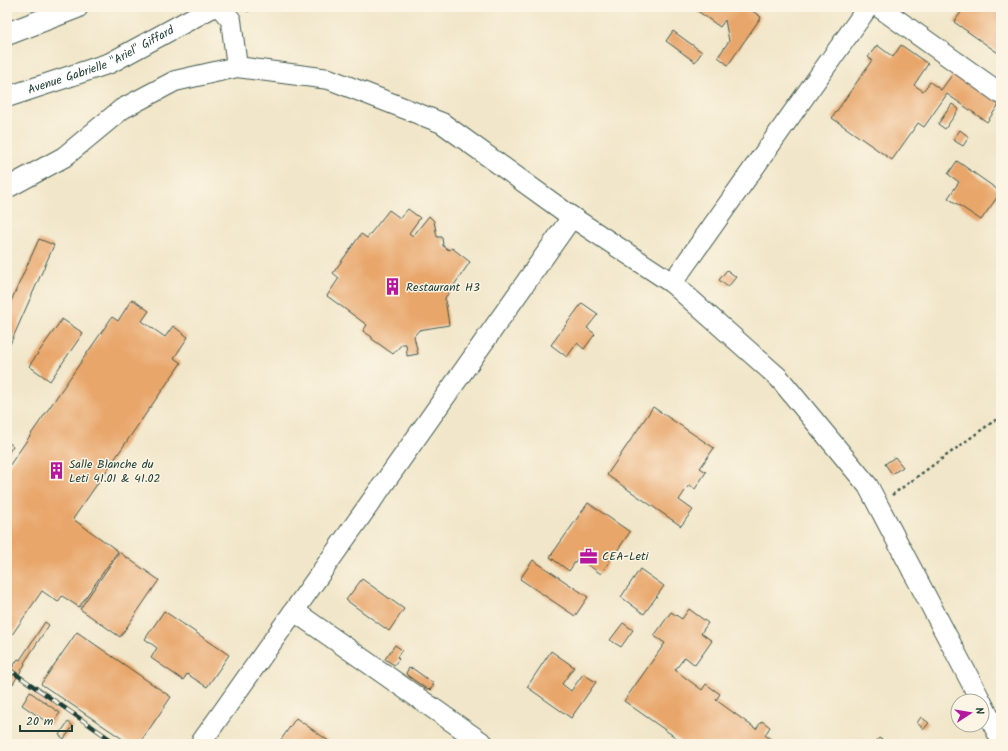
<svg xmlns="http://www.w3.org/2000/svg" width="1008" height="751" font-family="Kalam,sans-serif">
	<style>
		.building { fill: #e8a66b }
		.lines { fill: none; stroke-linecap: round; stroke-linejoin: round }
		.minor-casing { stroke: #3e564a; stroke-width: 22 }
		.highway-casing { stroke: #3e564a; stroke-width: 24 }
		.path { stroke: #3e564a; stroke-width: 2.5; stroke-dasharray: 3 3; stroke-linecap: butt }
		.minor { stroke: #fff; stroke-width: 20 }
		.highway { stroke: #fff; stroke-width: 22 }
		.rail-casing { stroke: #1f3d34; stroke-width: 4.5 }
		.rail { stroke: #fcf5e5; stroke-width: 3; stroke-dasharray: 9; stroke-linecap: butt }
		.labels { text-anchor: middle; stroke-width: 3; stroke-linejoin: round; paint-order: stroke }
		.street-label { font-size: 12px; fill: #1f3d34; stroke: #fcf5e5 }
		.poi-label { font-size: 12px; fill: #1f3d34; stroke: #fcf5e5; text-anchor: start }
	</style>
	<rect width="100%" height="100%" fill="#fcf5e5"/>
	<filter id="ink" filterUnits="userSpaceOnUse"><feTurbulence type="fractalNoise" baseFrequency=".025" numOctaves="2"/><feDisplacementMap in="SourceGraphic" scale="8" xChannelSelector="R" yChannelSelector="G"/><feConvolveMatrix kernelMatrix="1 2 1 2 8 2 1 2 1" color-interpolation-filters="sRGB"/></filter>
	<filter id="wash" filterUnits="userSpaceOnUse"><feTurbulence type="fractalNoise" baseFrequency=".012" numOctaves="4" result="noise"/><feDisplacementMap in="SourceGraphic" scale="16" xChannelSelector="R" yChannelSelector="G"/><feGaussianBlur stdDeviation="0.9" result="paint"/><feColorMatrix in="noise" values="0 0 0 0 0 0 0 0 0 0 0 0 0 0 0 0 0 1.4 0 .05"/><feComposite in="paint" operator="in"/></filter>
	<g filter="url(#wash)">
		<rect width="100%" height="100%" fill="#f1e6c9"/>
		<g id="blocks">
			<!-- building -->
			<g class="building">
				<polygon points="640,7 650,7 647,12"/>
				<polygon points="692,7 747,7 761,17 728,65 718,57 729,41 725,20 720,27"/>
				<polygon points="965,7 1001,7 1001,55 954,22"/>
				<polygon points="673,31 702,52 695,62 666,41"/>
				<polygon points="877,45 893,57 901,45 928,64 914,85 923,91 930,82 941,90 955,71 1000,103 987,122 947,94 924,127 918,123 892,160 832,118 872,60 868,57"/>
				<polygon points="952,104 959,109 945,129 938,124"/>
				<polygon points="960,130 969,137 963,146 953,140"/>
				<polygon points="957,161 1001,192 981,220 948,198 959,182 948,174"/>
				<polygon points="408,209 420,218 409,233 413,236 429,216 434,221 437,237 442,237 443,246 449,250 452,248 470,262 445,298 449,325 419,330 414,336 418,354 407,356 406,344 402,344 393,354 372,339 372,337 363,331 367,325 327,296 339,278 333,273 361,234 367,238 389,210 400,218"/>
				<polygon points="39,239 54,245 7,351 7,310"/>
				<polygon points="727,270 736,277 728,287 719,280"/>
				<polygon points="132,299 149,311 142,321 165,337 173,326 188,337 174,358 181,363 73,519 118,551 79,607 62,596 58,602 42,591 7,642 7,476 8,474 7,473 7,469 112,317 118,321"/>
				<polygon points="582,303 598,314 587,328 595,334 584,349 577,343 567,357 551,345"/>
				<polygon points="62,319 83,333 50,381 29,366"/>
				<polygon points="653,407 714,448 700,468 706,472 695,489 689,485 679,500 693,510 681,526 607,475"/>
				<polygon points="7,441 13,446 7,455"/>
				<polygon points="895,457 903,467 892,474 885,464"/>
				<polygon points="588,503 630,532 601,574 578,558 569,571 550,557"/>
				<polygon points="119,552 159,580 120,637 80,609"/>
				<polygon points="533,560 588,597 575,616 520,579"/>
				<polygon points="640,569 664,586 644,614 621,597"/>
				<polygon points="362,579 404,609 389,631 346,600"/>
				<polygon points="689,609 708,623 701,633 712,641 695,665 685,657 675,670 702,690 706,684 720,694 716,700 756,729 762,721 770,727 765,735 777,744 685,744 624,701 665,643 654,636 671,612 682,619"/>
				<polygon points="164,611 229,655 207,687 187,674 183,680 151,658 157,648 145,639"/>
				<polygon points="45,622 49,625 24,663 25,664 13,684 7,680 7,675 18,659 20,660"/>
				<polygon points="623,623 633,630 621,647 610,640"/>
				<polygon points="77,632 171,697 139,744 130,744 41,684"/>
				<polygon points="395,645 402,650 397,657 399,659 394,665 385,659"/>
				<polygon points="551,651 574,667 562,684 571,691 583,674 596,682 571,718 527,687"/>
				<polygon points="409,668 411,669 412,668 433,683 432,684 434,685 430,690 429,689 428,690 407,675 406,673"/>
				<polygon points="30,692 60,713 51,725 22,705"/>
				<polygon points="921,717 929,723 924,729 917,723"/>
				<polygon points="296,718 333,744 278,744"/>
				<polygon points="68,722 73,726 64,739 59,735"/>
				<polygon points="879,738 888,744 874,744"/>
			</g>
		</g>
	</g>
	<g filter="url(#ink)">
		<use href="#blocks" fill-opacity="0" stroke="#3e564a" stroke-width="1"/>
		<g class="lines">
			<defs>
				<g id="minor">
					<polyline points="220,7 231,20 237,67"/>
					<polyline points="879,7 1001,94"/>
					<path id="s1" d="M7,97L110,63L213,7"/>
					<polyline points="7,188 64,157 122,109 175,81 237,67 329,79 442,123 572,217 672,283 779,378 868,486 981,701"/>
					<polyline points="672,283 868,7"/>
					<polyline points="294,611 484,744"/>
					<polyline points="982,703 1001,740"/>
					<polyline points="200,744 572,217"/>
				</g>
				<polyline id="highway" points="7,34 77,7"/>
			</defs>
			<!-- minor casing -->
			<use href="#minor" class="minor-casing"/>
			<!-- highway casing -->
			<use href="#highway" class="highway-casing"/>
			<!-- path -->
			<g class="path">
				<polyline points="247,11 256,7"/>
				<polyline points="892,495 998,418 1001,414"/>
			</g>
			<!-- minor -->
			<use href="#minor" class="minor"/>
			<!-- highway -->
			<use href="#highway" class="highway"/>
			<defs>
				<polyline id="rail" points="7,668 117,744"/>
			</defs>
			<!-- rail casing -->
			<use href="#rail" class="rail-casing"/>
			<!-- rail -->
			<use href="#rail" class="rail"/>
		</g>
	</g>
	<!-- icons -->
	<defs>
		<symbol id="building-bare" viewBox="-9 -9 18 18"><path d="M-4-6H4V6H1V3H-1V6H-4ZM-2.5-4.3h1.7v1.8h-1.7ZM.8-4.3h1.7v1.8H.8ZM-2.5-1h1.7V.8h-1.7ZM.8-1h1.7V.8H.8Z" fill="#b5179e" stroke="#fcf5e5" stroke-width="2.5" paint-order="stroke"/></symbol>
		<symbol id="office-bare" viewBox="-9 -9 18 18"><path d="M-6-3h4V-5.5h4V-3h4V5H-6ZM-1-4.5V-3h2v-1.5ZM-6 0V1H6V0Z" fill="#b5179e" stroke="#fcf5e5" stroke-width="2.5" paint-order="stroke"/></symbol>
	</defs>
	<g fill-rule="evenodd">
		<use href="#building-bare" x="380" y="274" width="25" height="25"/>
		<use href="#building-bare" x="44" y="458" width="25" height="25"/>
		<use href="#office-bare" x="576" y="544" width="25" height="25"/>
	</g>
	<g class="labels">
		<!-- street labels -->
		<g class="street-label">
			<text dy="4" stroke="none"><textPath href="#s1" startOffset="101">Avenue Gabrielle "Ariel" Giffard</textPath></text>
		</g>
		<!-- poi labels -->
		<g class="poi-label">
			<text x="406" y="291">Restaurant H3</text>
			<text x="69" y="468">Salle Blanche du<tspan x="69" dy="14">Leti 41.01 &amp; 41.02</tspan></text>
			<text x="602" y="560">CEA-Leti</text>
		</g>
	</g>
	<!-- margin -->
	<rect width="1008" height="751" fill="none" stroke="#fcf5e5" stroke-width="24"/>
	<!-- north arrow -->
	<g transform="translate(970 713) rotate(78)"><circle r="19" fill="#fcf5e5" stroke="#a4ab9e"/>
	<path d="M0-3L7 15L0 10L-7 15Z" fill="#b5179e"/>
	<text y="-6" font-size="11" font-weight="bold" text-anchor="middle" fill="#1f3d34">N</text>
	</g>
	<!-- scale -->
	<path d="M20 725v6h52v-6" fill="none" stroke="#1f3d34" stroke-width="2"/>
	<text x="26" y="725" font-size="12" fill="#1f3d34" stroke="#fcf5e5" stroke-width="3" paint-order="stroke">20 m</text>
</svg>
